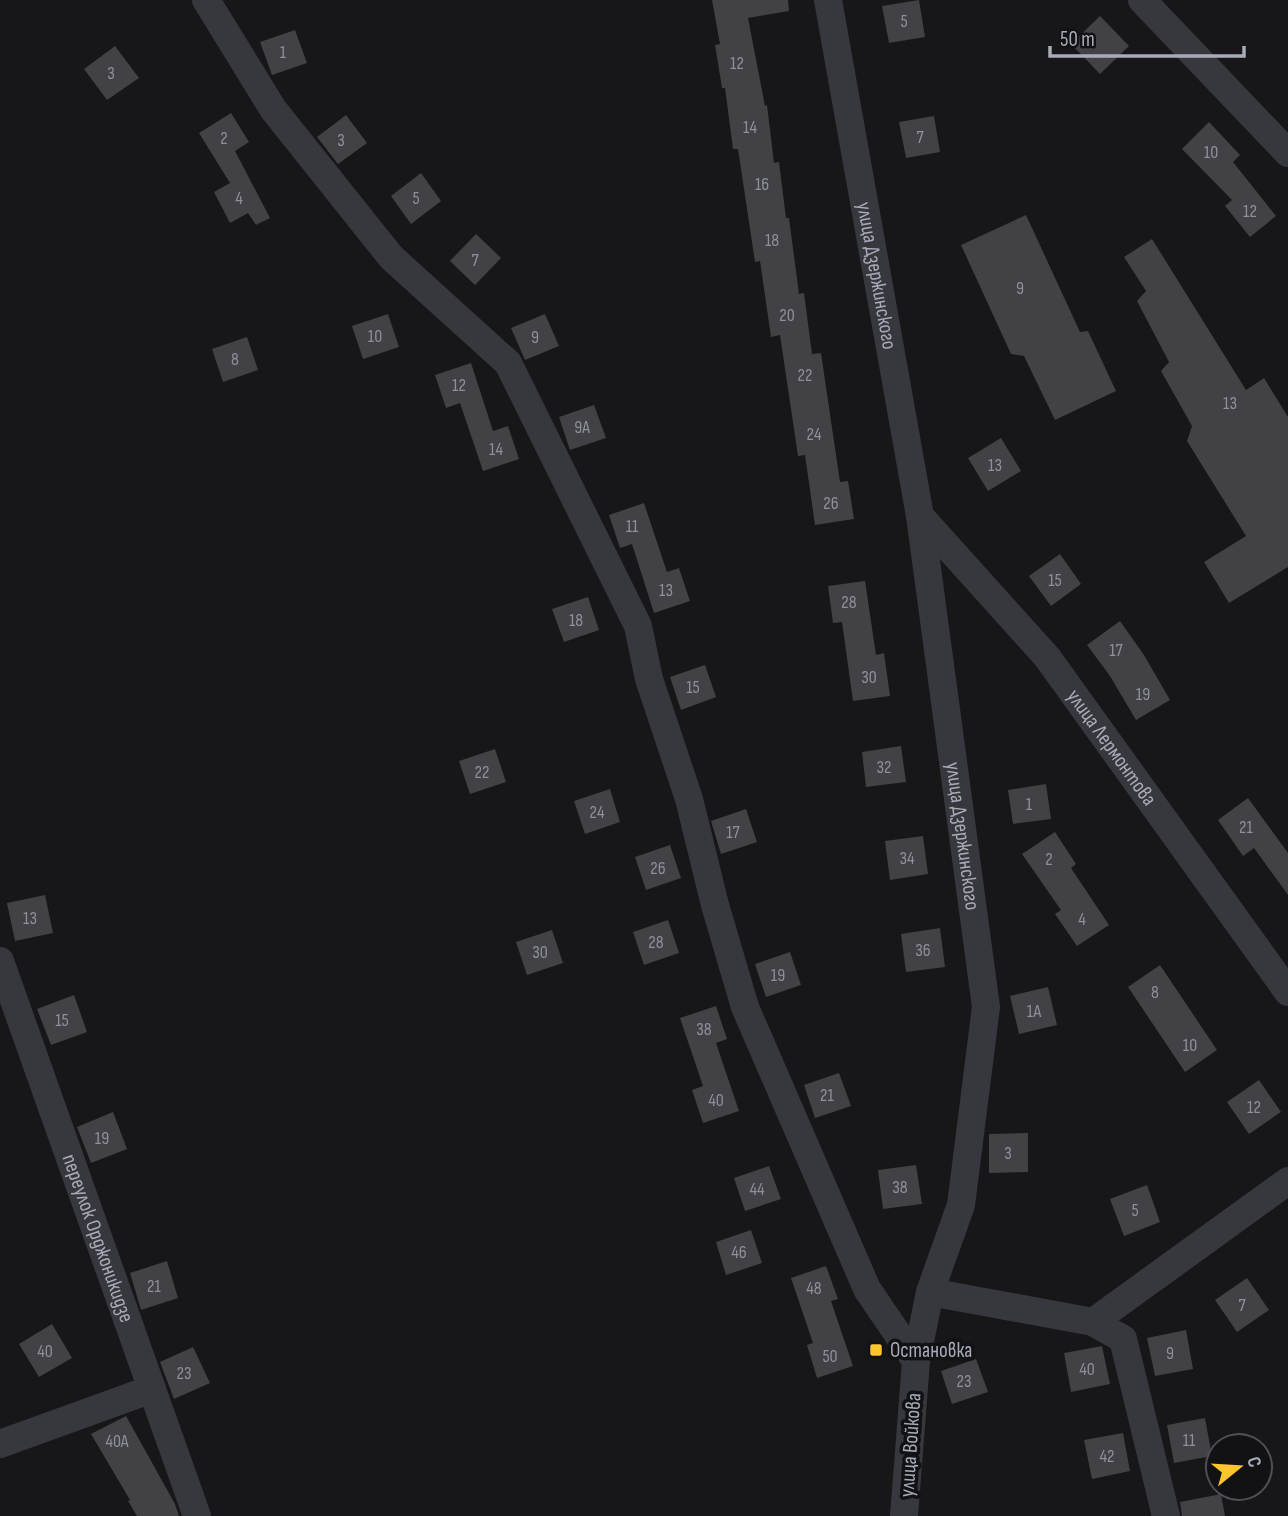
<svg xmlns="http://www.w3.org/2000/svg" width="1288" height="1516" font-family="'Sofia Sans Condensed',sans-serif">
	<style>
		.building { fill: #414146 }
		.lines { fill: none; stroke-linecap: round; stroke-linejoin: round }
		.minor { stroke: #37383e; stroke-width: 28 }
		.poi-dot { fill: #fac52d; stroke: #121114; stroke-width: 2.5 }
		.labels { text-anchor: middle; stroke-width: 7; stroke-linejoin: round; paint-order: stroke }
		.number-label { font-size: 18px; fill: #8e919c }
		.street-label { font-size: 21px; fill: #a8acb9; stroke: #121114 }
		.poi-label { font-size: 21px; fill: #a8acb9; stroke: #121114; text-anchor: start }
	</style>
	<rect width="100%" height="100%" fill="#171619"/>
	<!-- building -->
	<g class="building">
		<polygon points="712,0 788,0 789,11 748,18 765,106 767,105 774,163 779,162 786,218 789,218 799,294 804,293 812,354 821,353 840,482 848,481 854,519 815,525 805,455 798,456 780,335 771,337 760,261 755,262 738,149 733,149 725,88 722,88 715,45 720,44"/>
		<polygon points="919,0 925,37 889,43 882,6"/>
		<polygon points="1100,16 1129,46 1100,74 1071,44"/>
		<polygon points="295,30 307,63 272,75 260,42"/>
		<polygon points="115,46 139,78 107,100 84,69"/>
		<polygon points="231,113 249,142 235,151 270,218 256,225 248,213 230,223 214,192 230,183 199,133"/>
		<polygon points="346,115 367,143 338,164 317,137"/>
		<polygon points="934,116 940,152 906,158 899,122"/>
		<polygon points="1209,122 1240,155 1233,162 1276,216 1250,237 1225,206 1232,200 1182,149"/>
		<polygon points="421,173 441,201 411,224 391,196"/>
		<polygon points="1026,215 1080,332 1088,331 1116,391 1055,420 1024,356 1011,354 961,245"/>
		<polygon points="476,234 501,258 475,285 450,261"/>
		<polygon points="1152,239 1246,390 1264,378 1288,417 1288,567 1229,603 1204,562 1246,536 1187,441 1192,426 1161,371 1169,362 1137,301 1146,291 1124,257"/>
		<polygon points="388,314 399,347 363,359 352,326"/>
		<polygon points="545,314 559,346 525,360 511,328"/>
		<polygon points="247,337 258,370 223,382 212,349"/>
		<polygon points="471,363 493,431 508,426 519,459 483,471 460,403 446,408 435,375"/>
		<polygon points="594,405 606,438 570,450 559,417"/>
		<polygon points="1001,438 1021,471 988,491 968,458"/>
		<polygon points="644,503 667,572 679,568 690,601 654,613 632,544 620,548 609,515"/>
		<polygon points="1060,554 1081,584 1051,606 1029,576"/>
		<polygon points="865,581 876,655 884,653 890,696 853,701 842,622 833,623 828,586"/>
		<polygon points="588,597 599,630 564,642 552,609"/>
		<polygon points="1120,621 1144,655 1170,700 1136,720 1110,676 1087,645"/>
		<polygon points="705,665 716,697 681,710 670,677"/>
		<polygon points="901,746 906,782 866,787 862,752"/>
		<polygon points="495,749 506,782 470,794 459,761"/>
		<polygon points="1046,784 1051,819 1013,824 1008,790"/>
		<polygon points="610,789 620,822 585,834 574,801"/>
		<polygon points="1248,798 1288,853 1288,895 1254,848 1243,856 1218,820"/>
		<polygon points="746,809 757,842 721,854 711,821"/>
		<polygon points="1055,832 1076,864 1071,868 1109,925 1077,946 1055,914 1061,910 1022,854"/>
		<polygon points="923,836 928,874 890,880 885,841"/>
		<polygon points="670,845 681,878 646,890 635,857"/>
		<polygon points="45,895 53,933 15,941 7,903"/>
		<polygon points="668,920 679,953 644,965 633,932"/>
		<polygon points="940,928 945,967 906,972 901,934"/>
		<polygon points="552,930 563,963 527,975 516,942"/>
		<polygon points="790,952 801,985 766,997 755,964"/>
		<polygon points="1160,965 1217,1050 1185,1072 1128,987"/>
		<polygon points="1048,987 1057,1025 1019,1034 1010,996"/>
		<polygon points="74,995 87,1032 51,1045 37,1009"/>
		<polygon points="716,1006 727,1039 716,1043 739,1111 703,1123 692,1090 703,1086 680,1018"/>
		<polygon points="839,1073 851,1106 815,1118 804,1085"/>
		<polygon points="1259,1080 1281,1112 1249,1134 1227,1102"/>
		<polygon points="113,1112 127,1149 91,1163 77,1127"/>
		<polygon points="1028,1133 1028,1172 989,1173 989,1134"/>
		<polygon points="916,1165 922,1204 883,1209 878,1170"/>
		<polygon points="769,1166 781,1199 745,1211 734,1178"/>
		<polygon points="1147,1185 1160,1222 1124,1236 1110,1199"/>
		<polygon points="751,1230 762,1263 726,1275 716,1242"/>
		<polygon points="167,1261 178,1298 141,1310 130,1273"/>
		<polygon points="826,1266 838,1299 831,1301 853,1366 817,1378 807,1345 813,1343 791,1278"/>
		<polygon points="1247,1278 1269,1310 1237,1332 1215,1300"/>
		<polygon points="52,1324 72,1358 39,1377 19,1344"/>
		<polygon points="1186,1330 1193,1369 1155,1376 1147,1338"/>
		<polygon points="1102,1346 1110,1384 1071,1392 1064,1353"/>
		<polygon points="193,1347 210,1383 174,1399 160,1362"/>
		<polygon points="976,1359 988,1392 952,1404 941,1371"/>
		<polygon points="126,1416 175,1504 179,1516 137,1516 128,1501 130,1500 91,1434"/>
		<polygon points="1205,1418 1212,1456 1174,1463 1167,1425"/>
		<polygon points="1123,1433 1130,1471 1092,1479 1084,1440"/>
		<polygon points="1221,1494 1225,1516 1182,1516 1180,1502"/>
	</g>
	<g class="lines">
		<!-- minor -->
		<g class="minor">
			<polyline points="206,0 273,109 391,257 508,363 638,626 649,679 689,799 715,905 745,1007 867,1289 916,1361"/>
			<path id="s1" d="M828,0L920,516L986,1007L961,1205L930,1292L916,1361L904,1516"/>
			<polyline points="1142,0 1288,153"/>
			<path id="s2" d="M920,516L1047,657L1288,992"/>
			<path id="s3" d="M0,961L197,1516"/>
			<polyline points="930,1292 1093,1322 1123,1339 1166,1516"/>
			<polyline points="1093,1322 1288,1181"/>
			<polyline points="0,1444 152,1389"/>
		</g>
	</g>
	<!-- markers -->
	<rect class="poi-dot" x="869" y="1343" width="14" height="14" rx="3.5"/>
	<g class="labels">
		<!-- number labels -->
		<g class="number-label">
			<text x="904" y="27">5</text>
			<text x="283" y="58">1</text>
			<text x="737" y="69">12</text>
			<text x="111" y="79">3</text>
			<text x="750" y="133">14</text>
			<text x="920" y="143">7</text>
			<text x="224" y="144">2</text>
			<text x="341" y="146">3</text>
			<text x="1211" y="158">10</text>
			<text x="762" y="190">16</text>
			<text x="239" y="204">4</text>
			<text x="416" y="204">5</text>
			<text x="1250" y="217">12</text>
			<text x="772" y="246">18</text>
			<text x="475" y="266">7</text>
			<text x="1020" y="294">9</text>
			<text x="787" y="321">20</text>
			<text x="375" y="342">10</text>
			<text x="535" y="343">9</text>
			<text x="235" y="365">8</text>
			<text x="805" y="381">22</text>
			<text x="459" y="391">12</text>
			<text x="1230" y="409">13</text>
			<text x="582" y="433">9А</text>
			<text x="814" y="440">24</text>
			<text x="496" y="455">14</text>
			<text x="995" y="471">13</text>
			<text x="831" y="509">26</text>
			<text x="632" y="532">11</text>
			<text x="1055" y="586">15</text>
			<text x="666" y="596">13</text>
			<text x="849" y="608">28</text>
			<text x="576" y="626">18</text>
			<text x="1116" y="656">17</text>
			<text x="869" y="683">30</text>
			<text x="693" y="693">15</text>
			<text x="1143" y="700">19</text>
			<text x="884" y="773">32</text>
			<text x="482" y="778">22</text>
			<text x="1029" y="810">1</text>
			<text x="597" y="818">24</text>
			<text x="1246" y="833">21</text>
			<text x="733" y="838">17</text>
			<text x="907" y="864">34</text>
			<text x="1049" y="865">2</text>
			<text x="658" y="874">26</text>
			<text x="30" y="924">13</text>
			<text x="1082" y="925">4</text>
			<text x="656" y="948">28</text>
			<text x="923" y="956">36</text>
			<text x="540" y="958">30</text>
			<text x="778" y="981">19</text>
			<text x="1155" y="998">8</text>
			<text x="1034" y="1017">1А</text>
			<text x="62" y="1026">15</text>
			<text x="704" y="1035">38</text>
			<text x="1190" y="1051">10</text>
			<text x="827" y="1101">21</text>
			<text x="716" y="1106">40</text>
			<text x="1254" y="1113">12</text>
			<text x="102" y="1144">19</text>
			<text x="1008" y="1159">3</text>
			<text x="900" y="1193">38</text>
			<text x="757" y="1195">44</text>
			<text x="1135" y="1216">5</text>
			<text x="739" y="1258">46</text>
			<text x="154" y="1292">21</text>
			<text x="814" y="1294">48</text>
			<text x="1242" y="1311">7</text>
			<text x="45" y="1357">40</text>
			<text x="1170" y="1359">9</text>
			<text x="830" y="1362">50</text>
			<text x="1087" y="1375">40</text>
			<text x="184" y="1379">23</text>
			<text x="964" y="1387">23</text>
			<text x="1189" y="1446">11</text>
			<text x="117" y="1447">40А</text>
			<text x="1107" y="1462">42</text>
		</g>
		<!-- street labels -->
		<g class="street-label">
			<text dy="7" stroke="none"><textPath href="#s1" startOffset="280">улица Дзержинского</textPath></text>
			<text dy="7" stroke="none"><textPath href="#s2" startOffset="301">улица Лермонтова</textPath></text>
			<text dy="7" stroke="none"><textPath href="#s1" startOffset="847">улица Дзержинского</textPath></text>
			<text dy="7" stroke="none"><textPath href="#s3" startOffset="294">переулок Орджоникидзе</textPath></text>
			<text transform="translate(910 1445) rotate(-86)" y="7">улица Войкова</text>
		</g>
		<!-- poi labels -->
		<g class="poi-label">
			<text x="890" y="1357">Остановка</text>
		</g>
	</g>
	<!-- north arrow -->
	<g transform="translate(1239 1467) rotate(72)"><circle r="33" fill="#121114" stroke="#4e4f56" stroke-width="2"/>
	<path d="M0-5L12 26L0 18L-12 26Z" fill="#fac52d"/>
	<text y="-10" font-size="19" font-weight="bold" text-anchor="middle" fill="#a8acb9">С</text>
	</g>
	<!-- scale -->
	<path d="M1050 46v10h194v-10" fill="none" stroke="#a8acb9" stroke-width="3.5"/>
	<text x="1060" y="46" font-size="21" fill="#a8acb9" stroke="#121114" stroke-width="5" paint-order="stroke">50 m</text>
</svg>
